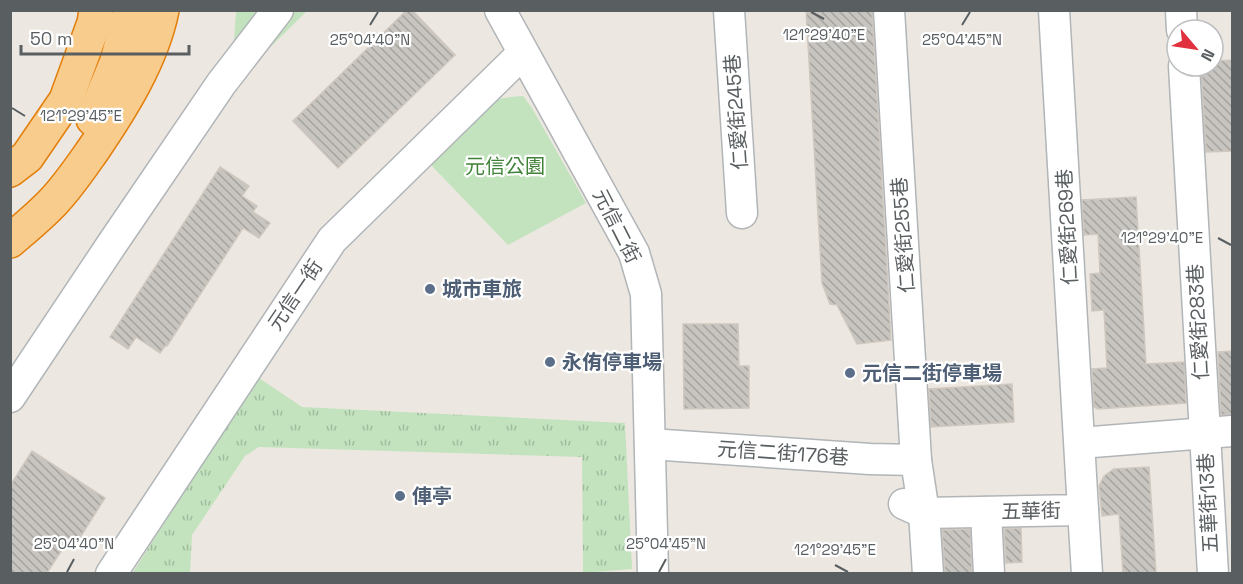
<svg xmlns="http://www.w3.org/2000/svg" width="1243" height="584" font-family="'Space Grotesk','Noto Sans TC',sans-serif">
	<style>
		.grass { fill: url(#grass-tufts) }
		.park { fill: #c3e3be }
		.building { fill: url(#building-back-hatch); stroke: #d0c8bf; stroke-width: 1.5 }
		.lines { fill: none; stroke-linecap: round; stroke-linejoin: round }
		.minor-casing { stroke: #b1b5b8; stroke-width: 33 }
		.highway-casing { stroke: #e37d0a; stroke-width: 36 }
		.minor { stroke: #fff; stroke-width: 30 }
		.highway { stroke: #f8cc8c; stroke-width: 33 }
		.ticks { fill: none; stroke: #595e61; stroke-width: 2 }
		.service-dot { fill: #5c6f8a; stroke: #fff; stroke-width: 2 }
		.labels { text-anchor: middle; stroke-width: 4.5; stroke-linejoin: round; paint-order: stroke }
		.street-label { font-size: 20px; fill: #595e61; stroke: #fff }
		.park-label { font-size: 20px; fill: #408238; stroke: #fff }
		.service-label { font-size: 20px; font-weight: bold; fill: #4e5e75; stroke: #fff; text-anchor: start }
		.ticks-label { font-size: 15px; text-anchor: middle; fill: #595e61; stroke: #fff; stroke-width: 4.5; stroke-linejoin: round; paint-order: stroke }
	</style>
	<defs>
		<pattern id="grass-tufts" width="24" height="20" patternUnits="userSpaceOnUse" patternTransform="scale(1.5)"><rect width="24" height="20" fill="#c3e3be"/><path d="M3 7l-1-3M5 7V3M7 7l1-3M15 17l-1-3M17 17v-4M19 17l1-3" fill="none" stroke="#a1bb9e"/></pattern>
		<pattern id="building-back-hatch" width="6" height="6" patternUnits="userSpaceOnUse" patternTransform="scale(1.5)"><rect width="6" height="6" fill="#c8c5c0"/><path d="M-1 5l2 2M0 0l6 6M5-1l2 2" fill="none" stroke="#a5a39f"/></pattern>
	</defs>
	<rect width="100%" height="100%" fill="#ece8e1"/>
	<!-- grass -->
	<polygon class="grass" points="256,376 302,407 625,423 632,569 583,573 582,457 259,447 245,456 192,535 190,573 132,574"/>
	<!-- park -->
	<g class="park">
		<polygon points="236,11 307,11 231,86"/>
		<polygon points="523,96 532,108 586,203 508,245 430,164 498,99 510,97"/>
	</g>
	<!-- building -->
	<g class="building">
		<polygon points="407,10 412,10 455,55 338,168 293,121"/>
		<polygon points="806,10 872,10 891,340 857,344 837,305 830,304 822,283"/>
		<polygon points="1233,60 1233,151 1206,152 1201,66 1213,66 1213,61"/>
		<polygon points="220,167 249,186 242,196 257,206 253,212 270,223 259,238 243,228 167,346 166,345 160,353 136,337 128,349 110,337"/>
		<polygon points="1136,197 1146,364 1184,362 1186,403 1098,409 1094,407 1092,369 1107,368 1104,310 1092,311 1090,274 1100,273 1098,234 1084,235 1082,200"/>
		<polygon points="683,324 738,324 739,366 749,366 749,408 684,409"/>
		<polygon points="1233,351 1233,414 1221,415 1218,352"/>
		<polygon points="1012,384 1014,422 931,427 929,389"/>
		<polygon points="32,451 105,498 76,544 69,539 47,573 10,573 10,486"/>
		<polygon points="1149,467 1156,573 1123,573 1119,514 1102,516 1099,486 1104,476 1114,469"/>
		<polygon points="1021,528 1022,562 1006,563 1004,529"/>
		<polygon points="970,529 972,573 945,573 942,530"/>
	</g>
	<g class="lines">
		<defs>
			<g id="minor">
				<polyline points="500,10 634,253 646,294 653,574"/>
				<polyline points="729,10 742,213"/>
				<polyline points="889,10 916,460 924,513 928,574"/>
				<polyline points="1181,10 1182,30"/>
				<polyline points="1184,66 1213,574"/>
				<polyline points="10,397 112,244 221,84 278,10"/>
				<polyline points="1080,443 1232,431"/>
				<polyline points="650,444 870,459 916,460"/>
				<polyline points="904,504 924,513 1083,510 1054,10"/>
				<polyline points="1083,510 1087,574"/>
				<polyline points="986,512 989,574"/>
				<polyline points="111,574 332,240 523,53"/>
			</g>
			<g id="highway">
				<polyline points="93,119 117,61 130,10"/>
				<polyline points="10,170 27,157 66,100 94,23 96,10"/>
				<path d="M10,241C25,228 41,215 54,201C69,185 81,167 93,150C121,109 152,60 162,10"/>
			</g>
		</defs>
		<!-- minor casing -->
		<use href="#minor" class="minor-casing"/>
		<!-- highway casing -->
		<use href="#highway" class="highway-casing"/>
		<!-- minor -->
		<use href="#minor" class="minor"/>
		<!-- highway -->
		<use href="#highway" class="highway"/>
	</g>
	<!-- ticks -->
	<path class="ticks" d="M811,12L824,19M370,25L378,12M962,25L970,12M12,108L25,116M1218,238L1231,245M835,565L848,572M67,572L74,559M659,572L666,559"/>
	<!-- markers -->
	<g class="service-dot">
		<circle cx="430" cy="289" r="6"/>
		<circle cx="550" cy="362" r="6"/>
		<circle cx="850" cy="373" r="6"/>
		<circle cx="400" cy="496" r="6"/>
	</g>
	<g class="labels">
		<!-- street labels -->
		<g class="street-label">
			<text transform="translate(736 112) rotate(-94)" y="7">仁愛街245巷</text>
			<text transform="translate(617 226) rotate(63)" y="7">元信二街</text>
			<text transform="translate(1067 227) rotate(-93)" y="7">仁愛街269巷</text>
			<text transform="translate(903 235) rotate(-94)" y="7">仁愛街255巷</text>
			<text transform="translate(295 295) rotate(-56)" y="7">元信一街</text>
			<text transform="translate(1198 322) rotate(-93)" y="7">仁愛街283巷</text>
			<text transform="translate(783 453) rotate(4)" y="7">元信二街176巷</text>
			<text transform="translate(1208 503) rotate(-93)" y="7">五華街13巷</text>
			<text transform="translate(1031 511) rotate(-1)" y="7">五華街</text>
		</g>
		<!-- park labels -->
		<g class="park-label">
			<text x="505" y="173">元信公園</text>
		</g>
		<!-- service labels -->
		<g class="service-label">
			<text x="442" y="296">城市車旅</text>
			<text x="562" y="369">永侑停車場</text>
			<text x="862" y="380">元信二街停車場</text>
			<text x="412" y="503">俥亭</text>
		</g>
	</g>
	<g class="ticks-label">
		<text x="824" y="40">121°29'40"E</text>
		<text x="370" y="45">25°04'40"N</text>
		<text x="962" y="45">25°04'45"N</text>
		<text x="81" y="121">121°29'45"E</text>
		<text x="1162" y="243">121°29'40"E</text>
		<text x="74" y="549">25°04'40"N</text>
		<text x="666" y="549">25°04'45"N</text>
		<text x="835" y="555">121°29'45"E</text>
	</g>
	<!-- border -->
	<rect width="1243" height="584" fill="none" stroke="#595e61" stroke-width="24"/>
	<!-- north arrow -->
	<g transform="translate(1195 48) rotate(119)"><circle r="28" fill="#ffffff" stroke="#bdbfc0" stroke-width="1.5"/>
	<path d="M0-4.5L10 22L0 15L-10 22Z" fill="#e1313f"/>
	<text y="-9" font-size="16" font-weight="bold" text-anchor="middle" fill="#595e61">N</text>
	</g>
	<!-- scale -->
	<path d="M21 45v9h168v-9" fill="none" stroke="#595e61" stroke-width="3"/>
	<text x="30" y="45" font-size="18" fill="#595e61" stroke="#ffffff" stroke-width="4.5" paint-order="stroke">50 m</text>
</svg>
